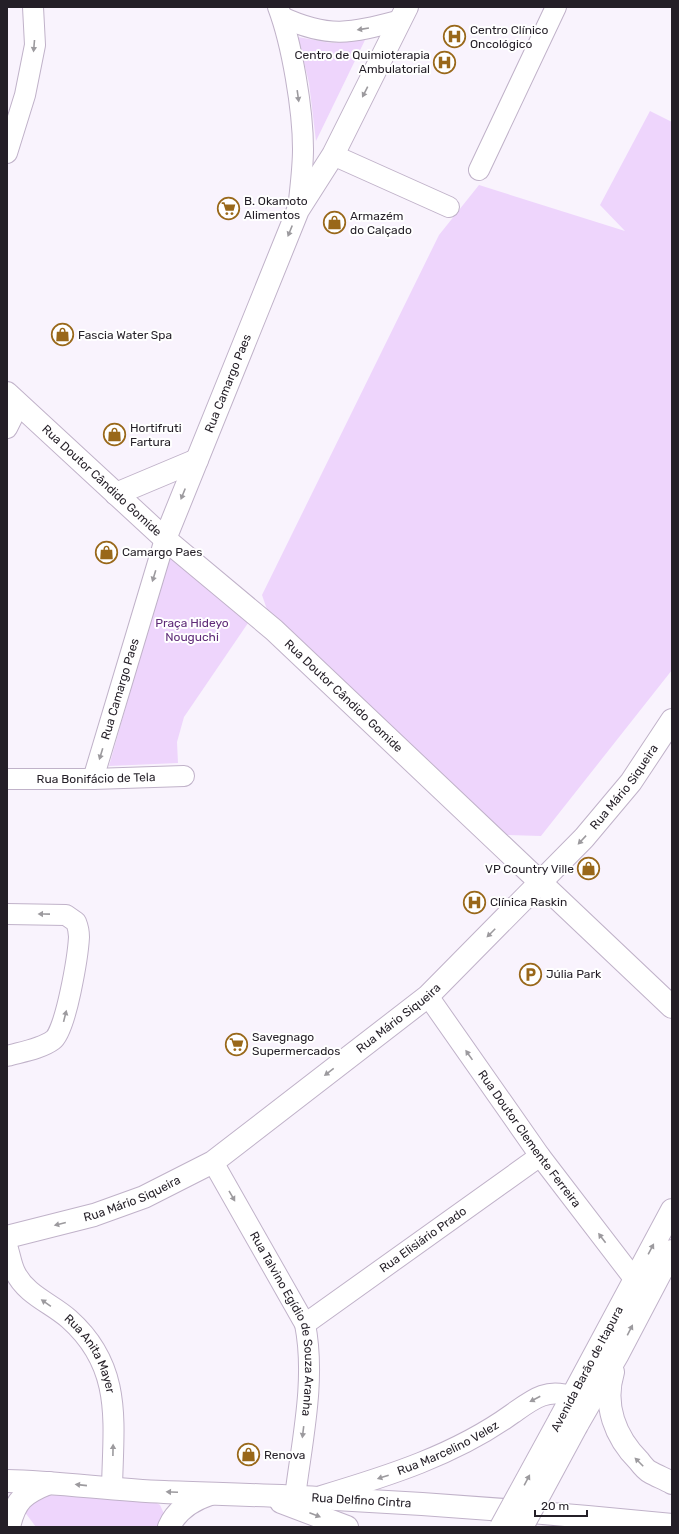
<svg xmlns="http://www.w3.org/2000/svg" width="679" height="1534" font-family="Rubik,sans-serif">
	<style>
		.green { fill: #eed5fc }
		.lines { fill: none; stroke-linecap: round; stroke-linejoin: round }
		.minor-casing { stroke: #c0b2c9; stroke-width: 22 }
		.tertiary-casing { stroke: #c0b2c9; stroke-width: 24 }
		.secondary-casing { stroke: #c0b2c9; stroke-width: 24 }
		.primary-casing { stroke: #c0b2c9; stroke-width: 24 }
		.minor { stroke: #fff; stroke-width: 20 }
		.tertiary { stroke: #fff; stroke-width: 22 }
		.secondary { stroke: #fff; stroke-width: 22 }
		.primary { stroke: #fff; stroke-width: 22 }
		.primary-bridge-casing { stroke: #c0b2c9; stroke-width: 24; stroke-linecap: butt }
		.primary-bridge { stroke: #fff; stroke-width: 22 }
		.oneway { fill: #9c9a9e }
		.labels { text-anchor: middle; stroke-width: 4; stroke-linejoin: round; paint-order: stroke }
		.poi-label { font-size: 12px; fill: #241f27; stroke: #fff; text-anchor: start }
		.street-label { font-size: 12px; fill: #241f27; stroke: #fff }
		.park-label { font-size: 12px; fill: #5f2c78; stroke: #fff }
	</style>
	<rect width="100%" height="100%" fill="#f9f3fd"/>
	<!-- green -->
	<g class="green">
		<polygon points="298,37 331,43 365,40 316,141 309,83"/>
		<polygon points="650,111 672,122 672,670 541,836 506,835 274,630 262,595 439,235 479,185 625,231 600,205"/>
		<polygon points="171,547 248,623 184,717 177,742 178,763 109,766"/>
		<polygon points="31,1495 145,1496 160,1505 165,1516 161,1527 36,1527 24,1511"/>
	</g>
	<g class="lines">
		<defs>
			<g id="minor">
				<path d="M278,7C292,44 303,110 303,149C303,169 300,190 298,210"/>
				<path d="M282,17C330,39 351,33 401,20"/>
				<polyline points="7,153 25,95 35,45 33,7"/>
				<polyline points="333,155 449,207"/>
				<polyline points="479,170 556,7"/>
				<polyline points="7,428 19,404"/>
				<path id="s1" d="M7,779H93L184,776"/>
				<path id="s2" d="M93,779L165,539"/>
				<path d="M7,914L66,915L76,922C78,927 79,932 79,937C78,955 66,1031 53,1040C41,1049 21,1052 7,1056"/>
				<path id="s3" d="M428,996L540,1156L635,1280"/>
				<path id="s4" d="M213,1162L305,1324C316,1380 302,1440 295,1497"/>
				<path id="s5" d="M7,1246C10,1254 11,1264 15,1272C26,1295 51,1303 69,1319C124,1368 113,1424 112,1489"/>
				<path id="s6" d="M305,1324L540,1156"/>
				<path id="s7" d="M321,1496C388,1476 455,1455 512,1414C532,1400 547,1387 572,1397"/>
			</g>
			<g id="tertiary">
				<path id="s8" d="M165,539L298,210L333,155L407,7"/>
			</g>
			<g id="secondary">
				<path id="s9" d="M7,393L165,539L274,630L672,1007"/>
				<polyline points="116,494 197,460"/>
				<path id="s10" d="M7,1237L94,1215L144,1197L213,1162L428,996L584,838L631,782L672,720"/>
			</g>
			<g id="primary">
				<path d="M613,1372C603,1405 615,1437 639,1461C642,1465 646,1470 650,1472C657,1476 665,1479 672,1483"/>
				<polyline points="560,1419 672,1210"/>
				<polyline points="577,1425 618,1354 672,1251"/>
				<path id="s11" d="M7,1481C60,1482 111,1490 164,1492C215,1494 267,1495 318,1498C436,1504 554,1513 672,1525"/>
				<polyline points="281,1502 347,1527"/>
				<path d="M9,1527C15,1500 24,1493 49,1483"/>
				<path d="M169,1527C177,1509 192,1500 210,1494"/>
			</g>
		</defs>
		<!-- minor casing -->
		<use href="#minor" class="minor-casing"/>
		<!-- tertiary casing -->
		<use href="#tertiary" class="tertiary-casing"/>
		<!-- secondary casing -->
		<use href="#secondary" class="secondary-casing"/>
		<!-- primary casing -->
		<use href="#primary" class="primary-casing"/>
		<!-- minor -->
		<use href="#minor" class="minor"/>
		<!-- tertiary -->
		<use href="#tertiary" class="tertiary"/>
		<!-- secondary -->
		<use href="#secondary" class="secondary"/>
		<!-- primary -->
		<use href="#primary" class="primary"/>
		<defs>
			<g id="primary-bridge">
				<polyline points="501,1527 560,1419"/>
				<polyline points="522,1527 577,1425"/>
			</g>
		</defs>
		<!-- primary-bridge casing -->
		<use href="#primary-bridge" class="primary-bridge-casing"/>
		<!-- primary-bridge -->
		<use href="#primary-bridge" class="primary-bridge"/>
	</g>
	<!-- one-way arrows -->
	<defs><path id="oneway-solid" d="M-6-.8H1V-3.2L6.5 0L1 3.2V.8H-6Z"/></defs>
	<g class="oneway">
		<use href="#oneway-solid" transform="translate(363 29) rotate(171)"/>
		<use href="#oneway-solid" transform="translate(34 46) rotate(95)"/>
		<use href="#oneway-solid" transform="translate(365 92) rotate(117)"/>
		<use href="#oneway-solid" transform="translate(298 96) rotate(82)"/>
		<use href="#oneway-solid" transform="translate(290 231) rotate(112)"/>
		<use href="#oneway-solid" transform="translate(183 494) rotate(112)"/>
		<use href="#oneway-solid" transform="translate(154 576) rotate(107)"/>
		<use href="#oneway-solid" transform="translate(101 754) rotate(107)"/>
		<use href="#oneway-solid" transform="translate(582 840) rotate(133)"/>
		<use href="#oneway-solid" transform="translate(44 914) rotate(-179)"/>
		<use href="#oneway-solid" transform="translate(491 933) rotate(135)"/>
		<use href="#oneway-solid" transform="translate(65 1016) rotate(-76)"/>
		<use href="#oneway-solid" transform="translate(469 1055) rotate(-125)"/>
		<use href="#oneway-solid" transform="translate(329 1072) rotate(142)"/>
		<use href="#oneway-solid" transform="translate(232 1196) rotate(60)"/>
		<use href="#oneway-solid" transform="translate(60 1224) rotate(166)"/>
		<use href="#oneway-solid" transform="translate(602 1238) rotate(-127)"/>
		<use href="#oneway-solid" transform="translate(651 1249) rotate(-62)"/>
		<use href="#oneway-solid" transform="translate(46 1303) rotate(-145)"/>
		<use href="#oneway-solid" transform="translate(630 1330) rotate(-63)"/>
		<use href="#oneway-solid" transform="translate(535 1399) rotate(152)"/>
		<use href="#oneway-solid" transform="translate(303 1432) rotate(97)"/>
		<use href="#oneway-solid" transform="translate(113 1450) rotate(-89)"/>
		<use href="#oneway-solid" transform="translate(639 1462) rotate(-135)"/>
		<use href="#oneway-solid" transform="translate(383 1477) rotate(162)"/>
		<use href="#oneway-solid" transform="translate(527 1480) rotate(-62)"/>
		<use href="#oneway-solid" transform="translate(81 1485) rotate(-174)"/>
		<use href="#oneway-solid" transform="translate(172 1492) rotate(-178)"/>
		<use href="#oneway-solid" transform="translate(315 1515) rotate(21)"/>
	</g>
	<!-- icons -->
	<defs>
		<symbol id="hospital-ring" viewBox="-11 -11 22 22"><circle r="9.5" fill="#fff" stroke="#99681a" stroke-width="1.5"/><path d="M-5-5h3v3.5h4V-5h3V5h-3V1.5h-4V5h-3Z" fill="#99681a"/></symbol>
		<symbol id="supermarket-ring" viewBox="-11 -11 22 22"><circle r="9.5" fill="#fff" stroke="#99681a" stroke-width="1.5"/><path d="M-6-5.5h2.5l.6 2H6L4.5 2H-2.5L-4.4-4H-6ZM-1.5 3.2a1.3 1.3 0 1 0 .1 0ZM3 3.2a1.3 1.3 0 1 0 .1 0Z" fill="#99681a"/></symbol>
		<symbol id="shop-ring" viewBox="-11 -11 22 22"><circle r="9.5" fill="#fff" stroke="#99681a" stroke-width="1.5"/><path d="M-5-2.5h2.3a2.7 3.5 0 0 1 5.4 0H5L5.5 6h-11ZM-1.5-2.5h3a1.5 2.3 0 0 0-3 0Z" fill="#99681a"/></symbol>
		<symbol id="parking-ring" viewBox="-11 -11 22 22"><circle r="9.5" fill="#fff" stroke="#99681a" stroke-width="1.5"/><path d="M-3.5-5.5H1a3.5 3.5 0 0 1 0 7H-1V5.5H-3.5ZM-1-3.4V-.6H.8a1.4 1.4 0 0 0 0-2.8Z" fill="#99681a"/></symbol>
	</defs>
	<g fill-rule="evenodd">
		<use href="#hospital-ring" x="442" y="24" width="25" height="25"/>
		<use href="#hospital-ring" x="432" y="50" width="25" height="25"/>
		<use href="#supermarket-ring" x="216" y="196" width="25" height="25"/>
		<use href="#shop-ring" x="322" y="210" width="25" height="25"/>
		<use href="#shop-ring" x="50" y="322" width="25" height="25"/>
		<use href="#shop-ring" x="102" y="422" width="25" height="25"/>
		<use href="#shop-ring" x="94" y="540" width="25" height="25"/>
		<use href="#shop-ring" x="576" y="856" width="25" height="25"/>
		<use href="#hospital-ring" x="462" y="890" width="25" height="25"/>
		<use href="#parking-ring" x="518" y="962" width="25" height="25"/>
		<use href="#supermarket-ring" x="224" y="1032" width="25" height="25"/>
		<use href="#shop-ring" x="236" y="1442" width="25" height="25"/>
	</g>
	<g class="labels">
		<!-- poi labels -->
		<g class="poi-label">
			<text x="470" y="34">Centro Clínico<tspan x="470" dy="14">Oncológico</tspan></text>
			<text x="430" y="59" text-anchor="end">Centro de Quimioterapia<tspan x="430" dy="14">Ambulatorial</tspan></text>
			<text x="244" y="205">B. Okamoto<tspan x="244" dy="14">Alimentos</tspan></text>
			<text x="350" y="220">Armazém<tspan x="350" dy="14">do Calçado</tspan></text>
			<text x="78" y="339">Fascia Water Spa</text>
			<text x="130" y="432">Hortifruti<tspan x="130" dy="14">Fartura</tspan></text>
			<text x="122" y="556">Camargo Paes</text>
			<text x="574" y="873" text-anchor="end">VP Country Ville</text>
			<text x="490" y="906">Clínica Raskin</text>
			<text x="546" y="978">Júlia Park</text>
			<text x="252" y="1041">Savegnago<tspan x="252" dy="14">Supermercados</tspan></text>
			<text x="264" y="1459">Renova</text>
		</g>
		<!-- street labels -->
		<g class="street-label">
			<text dy="4" stroke="none"><textPath href="#s8" startOffset="168">Rua Camargo Paes</textPath></text>
			<text dy="4" stroke="none"><textPath href="#s9" startOffset="129">Rua Doutor Cândido Gomide</textPath></text>
			<text dy="4" stroke="none"><textPath href="#s2" startOffset="94">Rua Camargo Paes</textPath></text>
			<text dy="4" stroke="none"><textPath href="#s9" startOffset="453">Rua Doutor Cândido Gomide</textPath></text>
			<text dy="4" stroke="none"><textPath href="#s1" startOffset="89">Rua Bonifácio de Tela</textPath></text>
			<text dy="4" stroke="none"><textPath href="#s10" startOffset="779">Rua Mário Siqueira</textPath></text>
			<text dy="4" stroke="none"><textPath href="#s10" startOffset="455">Rua Mário Siqueira</textPath></text>
			<text dy="4" stroke="none"><textPath href="#s3" startOffset="175">Rua Doutor Clemente Ferreira</textPath></text>
			<text dy="4" stroke="none"><textPath href="#s10" startOffset="131">Rua Mário Siqueira</textPath></text>
			<text dy="4" stroke="none"><textPath href="#s6" startOffset="145">Rua Elisiário Prado</textPath></text>
			<text dy="4" stroke="none"><textPath href="#s4" startOffset="180">Rua Talvino Egídio de Souza Aranha</textPath></text>
			<text dy="4" stroke="none"><textPath href="#s5" startOffset="141">Rua Anita Mayer</textPath></text>
			<text transform="translate(587 1369) rotate(-62)" y="4">Avenida Barão de Itapura</text>
			<text dy="4" stroke="none"><textPath href="#s7" startOffset="136">Rua Marcelino Velez</textPath></text>
			<text dy="4" stroke="none"><textPath href="#s11" startOffset="355">Rua Delfino Cintra</textPath></text>
		</g>
		<!-- park labels -->
		<g class="park-label">
			<text x="192" y="627">Praça Hideyo<tspan x="192" dy="14">Nouguchi</tspan></text>
		</g>
	</g>
	<!-- border -->
	<rect width="679" height="1534" fill="none" stroke="#241f27" stroke-width="16"/>
	<!-- scale -->
	<path d="M535 1510v6h52v-6" fill="none" stroke="#241f27" stroke-width="2"/>
	<text x="541" y="1510" font-size="12" fill="#241f27" stroke="#ffffff" stroke-width="3" paint-order="stroke">20 m</text>
</svg>
